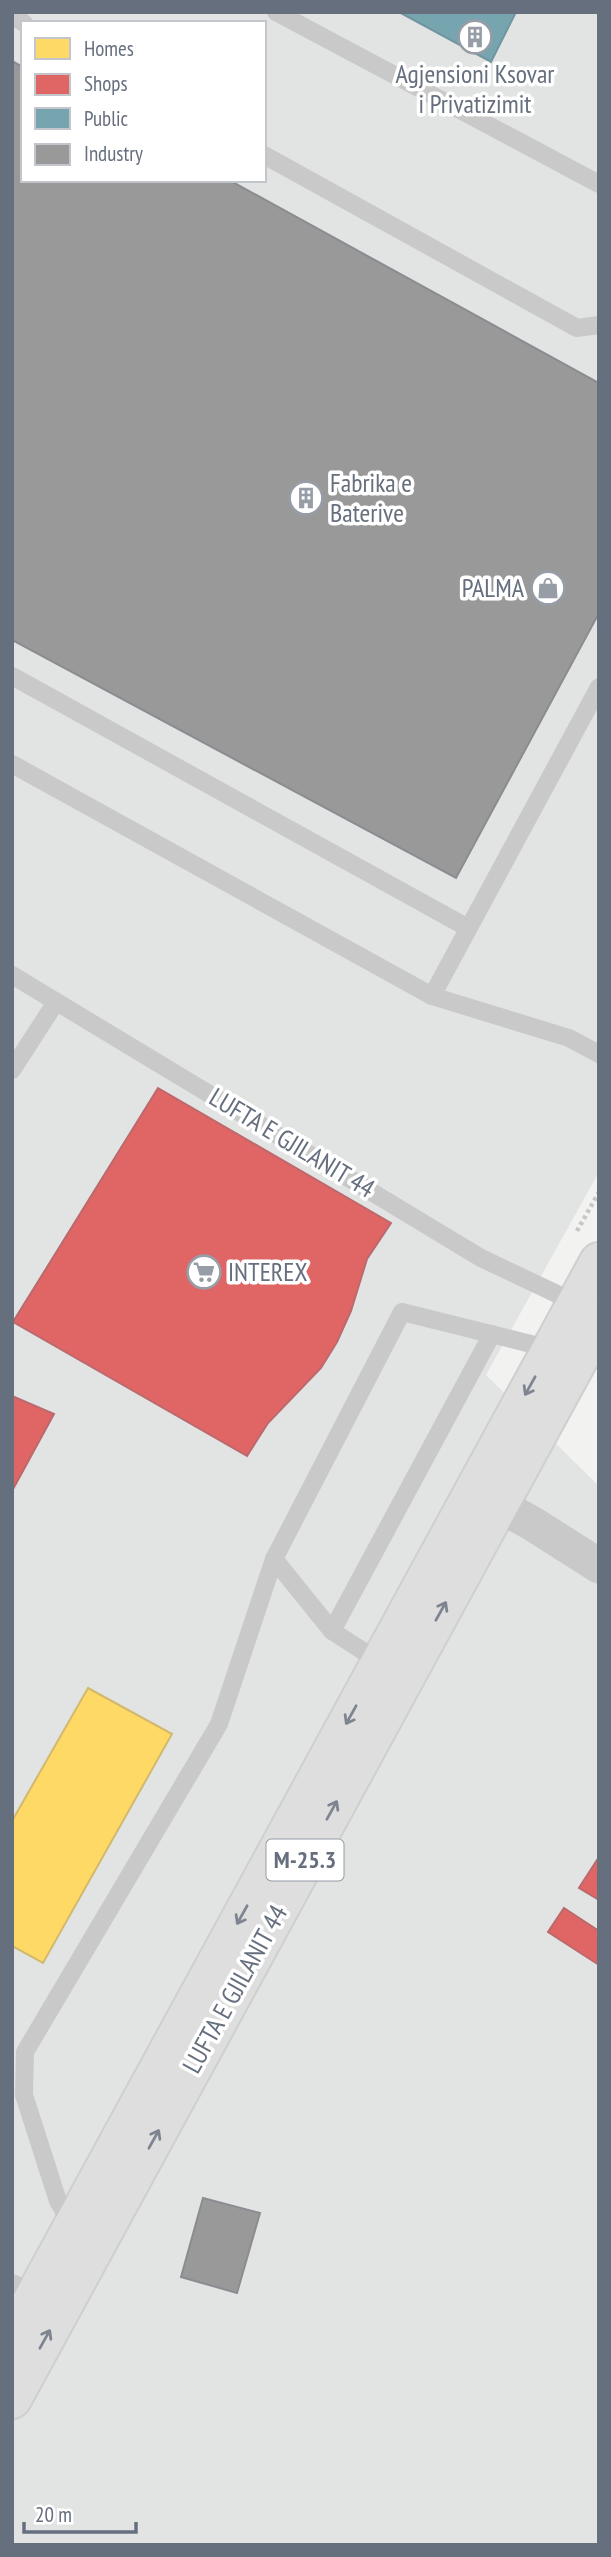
<svg xmlns="http://www.w3.org/2000/svg" width="611" height="2557" font-family="'PT Sans Narrow',sans-serif">
	<style>
		.built { fill: #e2e4e4; fill-rule: evenodd }
		.homes { fill: #ffd966; stroke: #d1b96d; stroke-width: 2 }
		.shops { fill: #e06666; stroke: #bb696d; stroke-width: 2 }
		.public { fill: #76a5af; stroke: #7195a0; stroke-width: 2 }
		.industry { fill: #999; stroke: #8a8c91; stroke-width: 2 }
		.lines { fill: none; stroke-linecap: round; stroke-linejoin: round }
		.primary-casing { stroke: #cecfcf; stroke-width: 42 }
		.path { stroke: #c6c6c6; stroke-width: 4.5; stroke-dasharray: 3.5 3.5; stroke-linecap: butt }
		.service { stroke: #c9c9ca; stroke-width: 18 }
		.minor { stroke: #c9c9ca; stroke-width: 35 }
		.primary { stroke: #dedede; stroke-width: 38 }
		.oneway { stroke: #7e8591 }
		.labels { text-anchor: middle; stroke-width: 7; stroke-linejoin: round; paint-order: stroke }
		.shield { fill: #fff; stroke: #949aa5; stroke-width: 2 }
		.shield-label { font-size: 24px; font-weight: bold; fill: #666f7e }
		.poi-label { font-size: 26px; fill: #666f7e; stroke: #fff; text-anchor: start }
		.street-label { font-size: 26px; fill: #666f7e; stroke: #fff }
	</style>
	<rect width="100%" height="100%" fill="#f2f3f1"/>
	<!-- built -->
	<path class="built" d="M12,12H599V1172L486,1375L599,1486V2545H12ZM23,23H264V180H23Z"/>
	<!-- homes -->
	<polygon class="homes" points="88,1688 172,1734 43,1963 12,1946 12,1821"/>
	<!-- shops -->
	<g class="shops">
		<polygon points="158,1088 391,1223 367,1259 351,1311 337,1342 321,1368 268,1423 247,1456 13,1322"/>
		<polygon points="12,1396 54,1414 12,1491"/>
		<polygon points="599,1857 599,1900 579,1888"/>
		<polygon points="564,1908 599,1931 599,1965 548,1932"/>
	</g>
	<!-- public -->
	<polygon class="public" points="399,12 516,12 491,62"/>
	<!-- industry -->
	<g class="industry">
		<polygon points="12,61 23,67 23,180 229,180 599,383 599,613 456,878 12,640"/>
		<polygon points="203,2198 260,2213 237,2293 181,2277"/>
	</g>
	<g class="lines">
		<defs>
			<g id="primary">
				<polyline points="12,2338 599,1262"/>
				<polyline points="12,2399 599,1321"/>
			</g>
		</defs>
		<!-- primary casing -->
		<use href="#primary" class="primary-casing"/>
		<!-- path -->
		<polyline class="path" points="577,1231 599,1192"/>
		<!-- service -->
		<g class="service">
			<polyline points="276,12 599,184"/>
			<polyline points="12,16 24,23"/>
			<polyline points="264,155 577,328 599,325"/>
			<polyline points="12,676 468,928"/>
			<polyline points="12,764 432,996 569,1038 599,1054"/>
			<polyline points="12,975 481,1258 576,1303"/>
			<polyline points="432,996 599,687"/>
			<polyline points="12,1070 56,1002"/>
			<polyline points="274,1559 332,1631 380,1662"/>
			<polyline points="332,1631 492,1334"/>
			<polyline points="73,2226 58,2201 24,2095 25,2052 219,1724 274,1559 402,1312 551,1349"/>
			<polyline points="12,2283 36,2293"/>
		</g>
		<!-- minor -->
		<polyline class="minor" points="499,1505 533,1524 599,1566"/>
		<!-- primary -->
		<use href="#primary" class="primary"/>
	</g>
	<!-- one-way arrows -->
	<defs><path id="oneway-shaft" d="M-6 0H5M1.5-3L5.5 0L1.5 3" fill="none" stroke-width="1.6" stroke-linecap="round" stroke-linejoin="round" transform="scale(1.75)"/></defs>
	<g class="oneway">
		<use href="#oneway-shaft" transform="translate(530 1386) rotate(119)"/>
		<use href="#oneway-shaft" transform="translate(441 1611) rotate(-61)"/>
		<use href="#oneway-shaft" transform="translate(351 1715) rotate(119)"/>
		<use href="#oneway-shaft" transform="translate(332 1810) rotate(-61)"/>
		<use href="#oneway-shaft" transform="translate(242 1915) rotate(119)"/>
		<use href="#oneway-shaft" transform="translate(154 2139) rotate(-61)"/>
		<use href="#oneway-shaft" transform="translate(45 2339) rotate(-61)"/>
	</g>
	<!-- icons -->
	<defs>
		<symbol id="building-ring" viewBox="-11 -11 22 22"><circle r="9.5" fill="#fff" stroke="#979da6" stroke-width="1.5"/><path d="M-4-6H4V6H1V3H-1V6H-4ZM-2.5-4.3h1.7v1.8h-1.7ZM.8-4.3h1.7v1.8H.8ZM-2.5-1h1.7V.8h-1.7ZM.8-1h1.7V.8H.8Z" fill="#979da6"/></symbol>
		<symbol id="shop-ring" viewBox="-11 -11 22 22"><circle r="9.5" fill="#fff" stroke="#979da6" stroke-width="1.5"/><path d="M-5-2.5h2.3a2.7 3.5 0 0 1 5.4 0H5L5.5 6h-11ZM-1.5-2.5h3a1.5 2.3 0 0 0-3 0Z" fill="#979da6"/></symbol>
		<symbol id="supermarket-ring" viewBox="-11 -11 22 22"><circle r="9.5" fill="#fff" stroke="#979da6" stroke-width="1.5"/><path d="M-6-5.5h2.5l.6 2H6L4.5 2H-2.5L-4.4-4H-6ZM-1.5 3.2a1.3 1.3 0 1 0 .1 0ZM3 3.2a1.3 1.3 0 1 0 .1 0Z" fill="#979da6"/></symbol>
	</defs>
	<g fill-rule="evenodd">
		<use href="#building-ring" x="456" y="18" width="38" height="38"/>
		<use href="#building-ring" x="287" y="479" width="38" height="38"/>
		<use href="#shop-ring" x="529" y="569" width="38" height="38"/>
		<use href="#supermarket-ring" x="185" y="1253" width="38" height="38"/>
	</g>
	<g class="labels">
		<!-- shield labels -->
		<rect class="shield" x="266.5" y="1839.5" width="77" height="41" rx="5"/>
		<g class="shield-label">
			<text x="305" y="1868">M-25.3</text>
		</g>
		<!-- poi labels -->
		<g class="poi-label">
			<text x="475" y="83" text-anchor="middle">Agjensioni Ksovar<tspan x="475" dy="30">i Privatizimit</tspan></text>
			<text x="330" y="492">Fabrika e<tspan x="330" dy="30">Baterive</tspan></text>
			<text x="524" y="597" text-anchor="end">PALMA</text>
			<text x="228" y="1281">INTEREX</text>
		</g>
		<!-- street labels -->
		<g class="street-label">
			<text transform="translate(292 1143) rotate(31)" y="9">LUFTA E GJILANIT 44</text>
			<text transform="translate(235 1989) rotate(-61)" y="9">LUFTA E GJILANIT 44</text>
		</g>
	</g>
	<!-- border -->
	<rect width="611" height="2557" fill="none" stroke="#666f7e" stroke-width="28"/>
	<!-- legend -->
	<rect x="21" y="21" width="245" height="161" fill="#ffffff" stroke="#c2c5cb" stroke-width="2"/>
	<rect x="35" y="38" width="35" height="21" fill="#ffd966" stroke="#c2c5cb" stroke-width="2"/>
	<text x="84" y="56" font-size="21" fill="#666f7e">Homes</text>
	<rect x="35" y="74" width="35" height="21" fill="#e06666" stroke="#c2c5cb" stroke-width="2"/>
	<text x="84" y="91" font-size="21" fill="#666f7e">Shops</text>
	<rect x="35" y="108" width="35" height="21" fill="#76a5af" stroke="#c2c5cb" stroke-width="2"/>
	<text x="84" y="126" font-size="21" fill="#666f7e">Public</text>
	<rect x="35" y="144" width="35" height="21" fill="#999999" stroke="#c2c5cb" stroke-width="2"/>
	<text x="84" y="161" font-size="21" fill="#666f7e">Industry</text>
	<!-- scale -->
	<path d="M24 2522v10h112v-10" fill="none" stroke="#666f7e" stroke-width="3.5"/>
	<text x="35" y="2522" font-size="21" fill="#666f7e" stroke="#ffffff" stroke-width="5" paint-order="stroke">20 m</text>
</svg>
